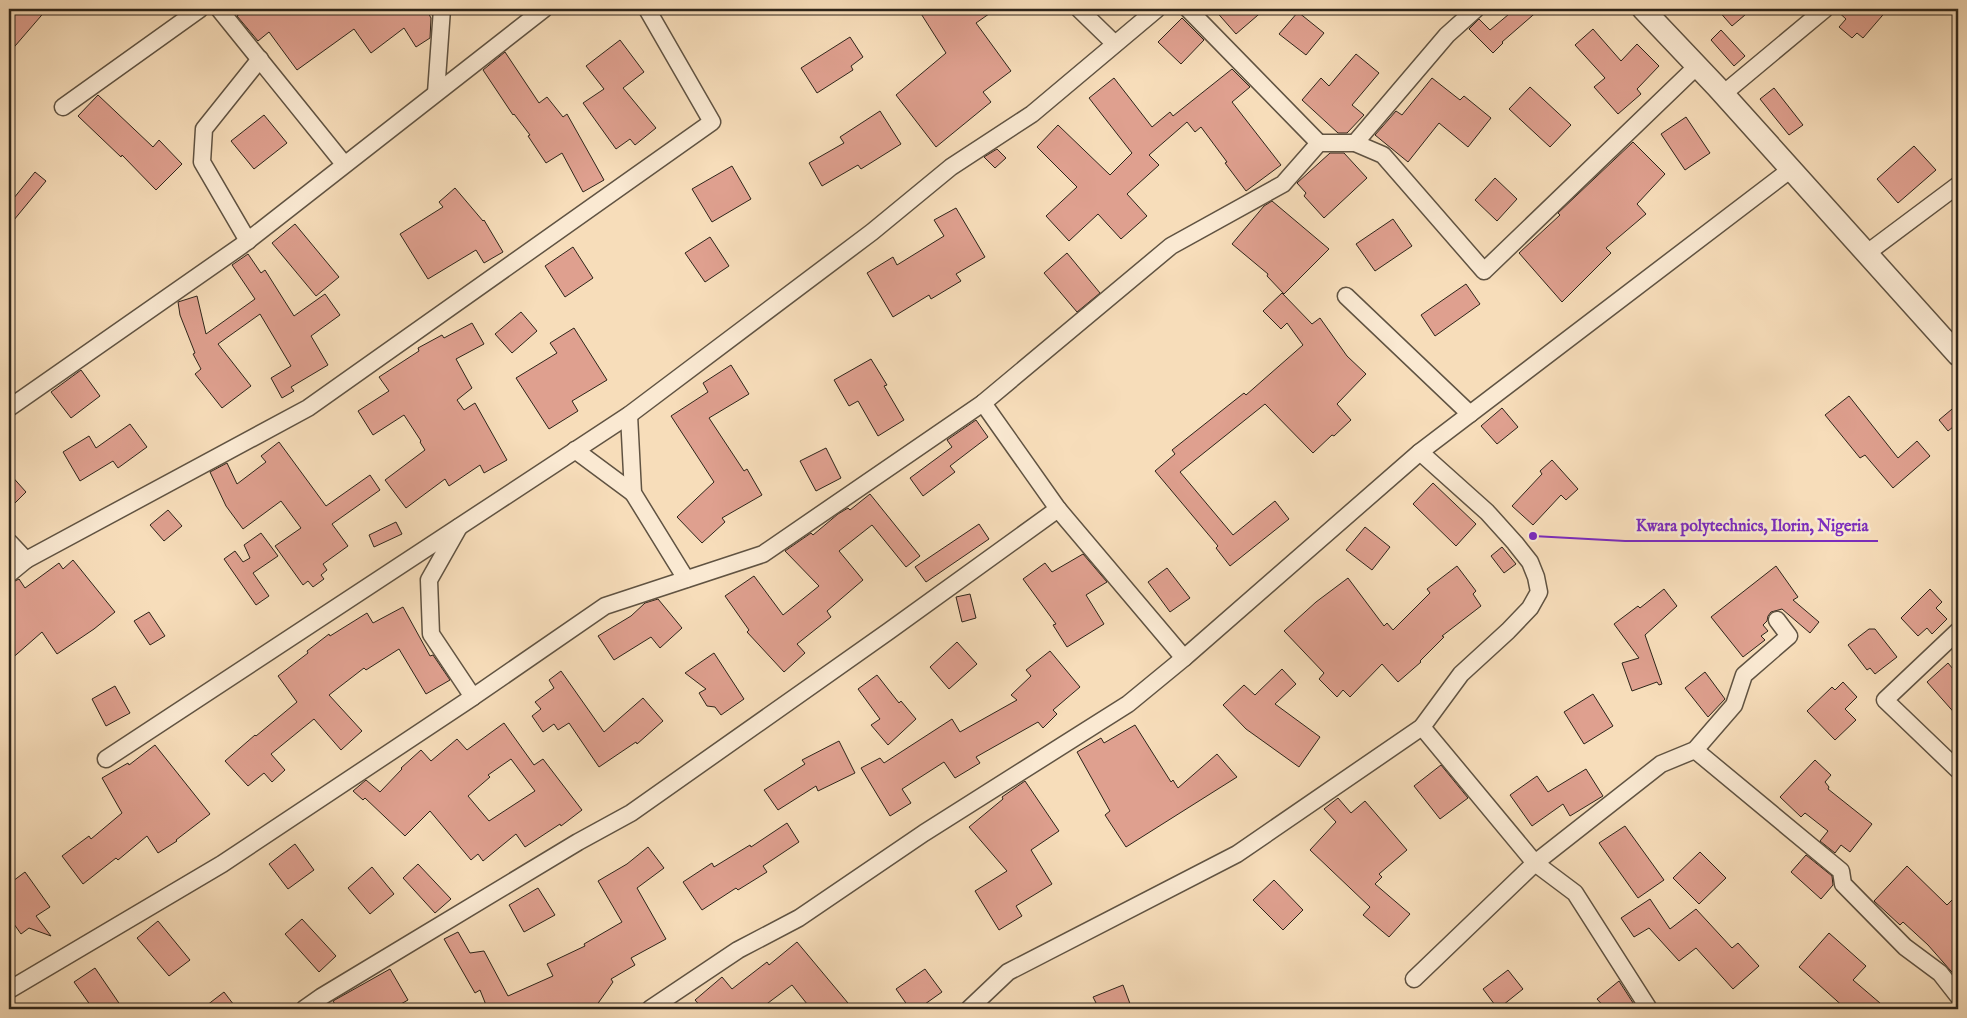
<svg xmlns="http://www.w3.org/2000/svg" width="1967" height="1018" font-family="'IM FELL English',serif">
	<style>
		.building { fill: #dfa08f; stroke: #2e251a; fill-rule: evenodd }
		.lines { fill: none; stroke-linecap: round; stroke-linejoin: round }
		.minor-casing { stroke: #605342; stroke-width: 19 }
		.tertiary-casing { stroke: #605342; stroke-width: 24 }
		.minor { stroke: #fae9d2; stroke-width: 16 }
		.tertiary { stroke: #fae9d2; stroke-width: 21 }
		.leader { fill: none; stroke: #7b2cbf; stroke-width: 2 }
		.callout-dot { fill: #7b2cbf; stroke: #fae9d2; stroke-width: 2 }
		.callout-label { font-size: 16px; text-anchor: middle; font-weight: bold; fill: #7b2cbf; stroke: #fae9d2; stroke-width: 5; stroke-linejoin: round; paint-order: stroke }
	</style>
	<rect width="100%" height="100%" fill="#f7ddba"/>
	<filter id="stains"><feTurbulence type="fractalNoise" baseFrequency=".004" numOctaves="4"/><feColorMatrix values="0 0 0 0 .2 0 0 0 0 .09 0 0 0 0 .02 0 0 0 .5 -.17"/></filter>
	<radialGradient id="worn" r=".72"><stop offset=".6" stop-color="#630" stop-opacity="0"/><stop offset="1" stop-color="#630" stop-opacity=".3"/></radialGradient>
	<!-- building -->
	<g class="building">
		<polygon points="9,9 47,9 9,53"/>
		<polygon points="246,9 426,9 431,18 430,38 416,47 404,28 371,53 354,29 297,70 269,32 258,41 237,16"/>
		<polygon points="918,9 996,9 976,23 1011,71 983,92 991,102 936,147 896,95 946,53"/>
		<polygon points="1214,9 1265,9 1236,34"/>
		<polygon points="1515,9 1540,9 1502,42 1503,43 1493,53 1469,29 1479,19 1490,30"/>
		<polygon points="1717,9 1752,9 1732,26"/>
		<polygon points="1835,9 1888,9 1863,38 1857,33 1852,38 1839,27 1846,19"/>
		<polygon points="1298,12 1324,33 1306,55 1279,34"/>
		<polygon points="1182,18 1204,40 1181,64 1158,42"/>
		<polygon points="1593,29 1621,61 1637,44 1659,66 1637,89 1641,94 1618,114 1594,87 1605,78 1575,45"/>
		<polygon points="1721,30 1745,56 1734,66 1711,40"/>
		<polygon points="850,37 863,57 851,66 853,70 817,93 801,68"/>
		<polygon points="620,40 644,72 623,88 656,128 635,145 630,139 616,149 583,103 604,89 586,66"/>
		<polygon points="505,52 539,103 547,97 563,117 567,114 604,180 583,192 562,153 546,163 528,136 530,135 514,114 513,115 483,70"/>
		<polygon points="1356,54 1379,73 1352,105 1364,115 1347,133 1338,133 1302,100 1321,78 1329,86"/>
		<polygon points="1232,69 1250,87 1232,102 1281,165 1246,191 1225,163 1227,162 1201,127 1195,132 1187,122 1149,155 1159,165 1127,194 1147,216 1121,239 1098,214 1069,241 1046,216 1077,187 1037,147 1058,125 1110,175 1132,153 1089,98 1114,78 1152,127 1170,112 1173,116"/>
		<polygon points="1432,78 1460,100 1464,96 1491,118 1468,147 1439,123 1408,162 1375,135 1396,111 1402,115"/>
		<polygon points="1530,87 1571,125 1550,147 1509,109"/>
		<polygon points="1774,88 1803,125 1789,135 1760,99"/>
		<polygon points="98,95 153,147 159,140 182,164 156,190 122,155 121,157 78,116"/>
		<polygon points="880,111 901,144 861,169 858,165 822,186 809,163 844,143 840,137"/>
		<polygon points="264,115 287,143 254,169 231,141"/>
		<polygon points="1686,117 1710,153 1685,170 1661,134"/>
		<polygon points="1633,142 1665,174 1637,204 1646,214 1606,248 1611,253 1562,302 1519,253 1560,215 1558,213"/>
		<polygon points="1914,146 1936,170 1898,203 1877,179"/>
		<polygon points="997,149 1006,158 995,168 984,157"/>
		<polygon points="1330,153 1344,153 1367,178 1324,218 1304,196 1306,193 1297,183"/>
		<polygon points="732,166 751,199 712,222 692,189"/>
		<polygon points="35,172 46,181 9,226 9,204"/>
		<polygon points="1495,178 1517,199 1497,221 1475,200"/>
		<polygon points="455,188 483,221 484,220 503,252 484,263 476,250 428,279 400,234 443,207 439,202"/>
		<polygon points="1272,201 1329,249 1284,294 1267,276 1268,274 1232,244 1264,206"/>
		<polygon points="956,208 985,257 956,274 961,281 931,299 929,295 893,317 867,273 893,257 897,265 944,236 934,220"/>
		<polygon points="1393,219 1412,246 1375,271 1356,244"/>
		<polygon points="295,224 339,277 316,296 272,243"/>
		<polygon points="710,237 729,266 705,282 685,253"/>
		<polygon points="573,247 593,278 565,297 545,266"/>
		<polygon points="1067,253 1100,293 1077,312 1044,273"/>
		<polygon points="248,254 261,273 265,270 294,316 325,294 340,315 311,336 328,365 291,387 294,391 282,398 271,378 291,366 260,314 218,344 251,386 222,408 195,374 201,369 193,354 195,353 180,315 178,302 197,296 206,334 255,299 232,265"/>
		<polygon points="1466,284 1480,304 1435,336 1421,315"/>
		<polygon points="1282,293 1312,324 1320,318 1347,356 1366,374 1337,404 1351,420 1334,436 1332,435 1313,453 1265,404 1180,472 1233,535 1275,501 1289,519 1230,566 1216,548 1218,546 1155,471 1175,454 1172,450 1244,393 1246,395 1303,345 1287,323 1281,329 1263,311"/>
		<polygon points="521,312 537,331 512,353 495,334"/>
		<polygon points="472,323 484,344 456,359 472,388 457,400 464,410 475,403 507,460 484,473 480,465 449,486 445,479 406,508 385,480 425,450 420,442 421,441 404,415 373,435 358,411 389,391 379,377 419,351 418,348 442,335 444,338"/>
		<polygon points="574,328 607,380 572,401 578,411 549,429 516,378 557,353 550,343"/>
		<polygon points="871,359 887,385 884,386 904,420 878,436 858,401 849,406 834,380"/>
		<polygon points="731,365 749,394 709,418 744,471 747,469 762,495 722,518 725,522 702,543 677,517 714,482 671,416 708,392 703,383"/>
		<polygon points="81,370 100,396 71,418 51,392"/>
		<polygon points="1849,396 1898,458 1917,441 1930,456 1893,488 1865,455 1860,458 1825,415"/>
		<polygon points="1958,404 1958,423 1948,431 1939,420"/>
		<polygon points="1502,408 1518,427 1497,444 1481,426"/>
		<polygon points="976,420 988,437 950,466 955,472 923,496 910,478 952,447 947,440"/>
		<polygon points="130,424 147,447 118,468 113,461 80,481 63,452 89,436 96,448"/>
		<polygon points="279,442 326,506 370,475 380,490 332,524 348,546 323,564 327,570 321,575 324,579 313,587 308,581 303,585 275,546 301,528 281,501 243,529 226,506 210,472 227,463 237,484 266,462 261,456"/>
		<polygon points="826,448 841,478 816,491 800,461"/>
		<polygon points="1552,460 1578,489 1566,500 1561,495 1533,525 1512,506 1542,474 1540,471"/>
		<polygon points="9,473 26,492 9,509"/>
		<polygon points="1433,483 1476,524 1456,546 1413,504"/>
		<polygon points="870,494 920,556 906,567 872,525 839,551 863,580 827,611 831,617 797,644 805,653 784,672 747,632 749,630 725,596 754,576 783,615 819,586 785,551 811,533 813,535 838,514 848,508 850,510"/>
		<polygon points="168,510 182,526 164,541 150,525"/>
		<polygon points="396,522 402,534 374,547 369,535"/>
		<polygon points="979,524 989,539 926,582 915,567"/>
		<polygon points="1365,527 1390,547 1372,570 1346,550"/>
		<polygon points="261,533 278,556 253,573 269,596 256,605 224,559 235,551 243,562 250,558 244,545"/>
		<polygon points="1502,547 1516,564 1504,573 1491,556"/>
		<polygon points="1083,554 1107,582 1086,595 1104,624 1067,647 1053,625 1056,624 1023,579 1045,563 1052,572"/>
		<polygon points="73,560 115,612 94,629 57,654 42,632 9,661 9,584 19,579 25,588 59,563 63,569"/>
		<polygon points="1457,566 1476,591 1473,594 1481,606 1442,636 1444,637 1420,661 1421,662 1398,682 1382,664 1350,697 1343,690 1337,697 1319,679 1324,673 1284,631 1316,602 1348,578 1384,626 1387,623 1393,630 1430,593 1427,589"/>
		<polygon points="1776,566 1798,597 1793,600 1819,622 1810,633 1782,609 1771,612 1768,616 1767,621 1763,625 1768,631 1761,636 1765,640 1743,657 1711,617"/>
		<polygon points="1167,568 1190,598 1170,612 1148,582"/>
		<polygon points="1664,589 1677,606 1645,635 1662,684 1659,685 1657,682 1632,691 1622,663 1639,658 1614,624 1638,606 1640,608"/>
		<polygon points="1930,589 1942,602 1936,608 1947,619 1932,634 1927,628 1918,636 1901,618"/>
		<polygon points="970,594 976,618 962,622 956,597"/>
		<polygon points="658,599 682,628 660,648 651,637 614,660 598,636 631,616 645,603"/>
		<polygon points="403,607 430,656 433,655 450,680 426,694 399,649 366,670 364,668 329,695 362,731 341,750 314,719 271,754 285,770 272,782 264,773 248,786 225,761 255,735 256,736 297,702 278,676 308,653 307,651 329,634 330,636 367,613 373,623"/>
		<polygon points="149,612 165,636 150,645 134,621"/>
		<polygon points="1869,629 1875,629 1897,657 1875,674 1870,668 1867,670 1848,645"/>
		<polygon points="957,642 977,664 949,689 930,667"/>
		<polygon points="1050,651 1080,687 1053,710 1057,714 1043,728 1038,722 976,757 980,763 955,778 944,762 902,789 911,803 890,816 861,768 880,758 884,763 952,719 960,732 1017,700 1011,695 1031,676 1026,670"/>
		<polygon points="714,653 744,699 721,715 715,707 707,706 699,693 706,689 685,673"/>
		<polygon points="1948,663 1958,675 1958,717 1927,682"/>
		<polygon points="1282,669 1296,684 1275,704 1320,737 1299,767 1246,729 1223,705 1244,685 1255,695"/>
		<polygon points="561,671 604,732 643,698 663,721 637,744 636,742 599,767 569,723 558,730 554,724 543,732 532,716 541,709 535,702 554,688 549,680"/>
		<polygon points="1705,672 1725,699 1708,717 1685,688"/>
		<polygon points="877,675 899,703 901,701 916,719 888,745 871,725 880,719 858,689"/>
		<polygon points="1843,682 1857,697 1845,709 1856,720 1835,740 1807,711 1832,687 1835,690"/>
		<polygon points="115,686 130,713 106,726 92,699"/>
		<polygon points="1593,694 1613,726 1584,744 1564,712"/>
		<path d="M504,723L534,765L543,759L582,810L561,826L560,824L525,847L516,834L483,861L478,854L471,860L430,811L405,836L365,798L363,800L353,791L366,780L380,792L402,769L401,768L421,750L431,761L457,739L467,750ZM511,759L535,791L489,821L468,796L490,777L488,775Z"/>
		<polygon points="1135,725 1171,782 1173,780 1178,788 1217,754 1237,777 1126,847 1105,815 1110,811 1077,752 1101,738 1104,743"/>
		<polygon points="839,741 855,773 818,791 816,786 778,810 764,790 805,764 802,760"/>
		<polygon points="155,745 210,814 176,840 177,841 158,853 147,836 118,860 116,858 83,884 62,856 89,836 91,839 122,813 102,778 128,763 129,765"/>
		<polygon points="1815,760 1831,775 1825,782 1829,787 1828,789 1872,824 1850,852 1841,845 1835,853 1820,841 1828,831 1805,813 1801,817 1780,797"/>
		<polygon points="1441,765 1468,798 1440,819 1414,786"/>
		<polygon points="1586,769 1603,796 1570,816 1563,804 1532,826 1510,795 1537,776 1548,792"/>
		<polygon points="1025,781 1059,831 1031,850 1052,884 1016,906 1022,916 999,930 975,891 1007,871 969,827 1003,799 1002,797"/>
		<polygon points="1338,798 1351,813 1365,801 1407,850 1379,874 1382,877 1375,884 1410,914 1389,937 1363,915 1370,907 1310,850 1336,822 1324,809"/>
		<polygon points="787,823 799,842 763,866 767,872 738,890 736,888 702,910 683,882 712,863 714,867 750,845 751,847"/>
		<polygon points="1625,826 1664,880 1638,898 1599,843"/>
		<polygon points="295,844 314,870 288,889 269,864"/>
		<polygon points="648,847 664,868 637,888 666,939 631,958 635,965 611,979 613,982 594,1009 476,1009 486,1005 480,990 475,993 444,939 458,932 470,953 484,951 508,996 553,976 547,964 585,946 584,944 622,922 598,881 627,864"/>
		<polygon points="1700,852 1726,878 1699,904 1673,878"/>
		<polygon points="1806,855 1832,876 1833,885 1821,899 1791,872"/>
		<polygon points="418,864 451,899 435,913 403,878"/>
		<polygon points="1907,866 1947,905 1958,894 1958,979 1928,945 1903,922 1900,925 1874,901"/>
		<polygon points="372,867 394,894 370,914 348,888"/>
		<polygon points="25,872 50,907 36,916 51,936 29,928 21,934 9,917 9,884"/>
		<polygon points="1274,880 1303,910 1283,930 1253,900"/>
		<polygon points="538,888 555,915 524,932 509,905"/>
		<polygon points="1650,899 1670,929 1696,909 1732,948 1738,943 1759,966 1733,989 1696,948 1679,961 1649,928 1634,937 1621,918"/>
		<polygon points="302,919 336,956 319,972 285,934"/>
		<polygon points="158,921 190,960 169,976 137,938"/>
		<polygon points="1829,933 1866,966 1853,980 1887,1009 1846,1009 1799,967"/>
		<polygon points="797,942 853,1009 811,1009 792,985 760,1009 703,1009 695,1000 722,977 732,989 767,962 769,965"/>
		<polygon points="95,968 123,1009 93,1009 74,982"/>
		<polygon points="390,969 408,1000 392,1009 338,1009 333,1001"/>
		<polygon points="925,969 942,992 918,1009 910,1009 896,989"/>
		<polygon points="1508,970 1523,989 1498,1009 1483,989"/>
		<polygon points="1619,981 1637,1009 1606,1009 1597,999"/>
		<polygon points="1123,985 1132,1009 1099,1009 1093,997"/>
		<polygon points="224,992 237,1009 202,1009"/>
	</g>
	<g class="lines">
		<defs>
			<g id="minor">
				<polyline points="219,9 344,164"/>
				<polyline points="1079,9 1115,44"/>
				<polyline points="1188,9 1319,143"/>
				<polyline points="436,93 442,9"/>
				<polyline points="1723,94 1825,9"/>
				<polyline points="63,107 200,9"/>
				<polyline points="1355,143 1447,35 1476,9"/>
				<polyline points="248,241 202,162 204,129 260,59"/>
				<polyline points="1867,253 1958,185"/>
				<polyline points="1346,296 1470,414"/>
				<polyline points="983,403 1058,509"/>
				<polyline points="9,408 241,246 544,9"/>
				<polyline points="629,415 633,493 686,579"/>
				<polyline points="575,450 633,493"/>
				<polyline points="9,542 26,560 308,408 712,122 647,9"/>
				<polyline points="9,574 26,560"/>
				<polyline points="1958,631 1885,700 1958,770"/>
				<polyline points="473,697 605,606 763,554 983,403 1171,246 1283,184 1319,143 1355,143 1383,155 1484,271 1696,67"/>
				<polyline points="1422,727 1535,863 1575,893 1649,1009"/>
				<polyline points="1695,750 1841,871 1843,884 1905,947 1940,973 1958,996"/>
				<polyline points="106,759 629,415 872,232 951,167 1032,114 1157,9"/>
				<polyline points="1414,979 1535,863 1661,764 1695,750 1734,705 1744,675 1789,636 1777,620"/>
				<polyline points="9,990 222,864 473,697 431,634 429,580 459,527"/>
				<polyline points="304,1009 321,997 578,842 631,813 889,631 1058,509 1184,658"/>
				<polyline points="650,1009 738,950 799,918 924,833 1128,704 1184,658 1420,452 1790,170"/>
				<polyline points="969,1009 1008,972 1237,854 1422,727 1461,674 1508,631 1530,608 1539,592 1536,577 1530,562 1515,543 1487,512 1420,452"/>
			</g>
			<polyline id="tertiary" points="1643,9 1717,87 1958,355"/>
		</defs>
		<!-- minor casing -->
		<use href="#minor" class="minor-casing"/>
		<!-- tertiary casing -->
		<use href="#tertiary" class="tertiary-casing"/>
		<!-- minor -->
		<use href="#minor" class="minor"/>
		<!-- tertiary -->
		<use href="#tertiary" class="tertiary"/>
	</g>
	<!-- callouts -->
	<path class="leader" d="M1533 536L1625 541H1878"/>
	<circle class="callout-dot" cx="1533" cy="536" r="5"/>
	<g class="callout-label">
		<text x="1752" y="531">Kwara polytechnics, Ilorin, Nigeria</text>
	</g>
	<!-- margin -->
	<rect width="1967" height="1018" fill="none" stroke="#f7ddba" stroke-width="30"/>
	<rect x="10" y="10" width="1947" height="998" fill="none" stroke="#2e251a" stroke-width="2.5"/>
	<rect x="15" y="15" width="1937" height="988" fill="none" stroke="#2e251a"/>
	<rect width="100%" height="100%" filter="url(#stains)"/>
	<rect width="100%" height="100%" fill="url(#worn)"/>
</svg>
